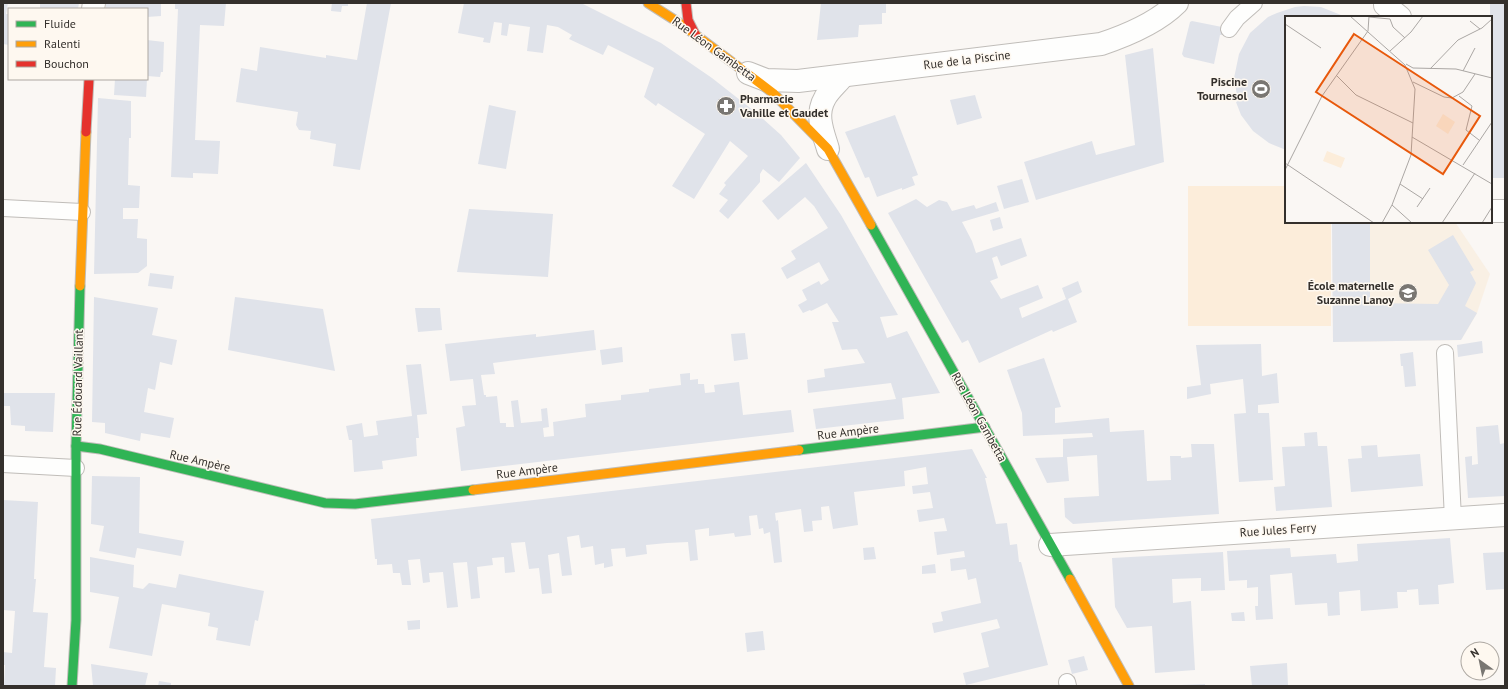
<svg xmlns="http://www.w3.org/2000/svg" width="1508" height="689" font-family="'PT Sans',sans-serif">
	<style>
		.built { fill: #f9f0e4 }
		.green { fill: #fcedda }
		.building { fill: #e0e3ea }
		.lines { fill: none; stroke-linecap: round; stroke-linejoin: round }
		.lane-casing { stroke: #c0bdb9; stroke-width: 18 }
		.street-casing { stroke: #c0bdb9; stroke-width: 24 }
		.fast-casing { stroke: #c0bdb9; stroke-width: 11 }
		.slow-casing { stroke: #c0bdb9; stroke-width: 11 }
		.jam-casing { stroke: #c0bdb9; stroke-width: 11 }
		.lane { stroke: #fefefd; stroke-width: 16 }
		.street { stroke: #fefefd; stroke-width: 22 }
		.fast { stroke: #30b455; stroke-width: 9 }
		.slow { stroke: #ff9f0a; stroke-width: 9 }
		.jam { stroke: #e5322d; stroke-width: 9 }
		.labels { text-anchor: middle; stroke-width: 3; stroke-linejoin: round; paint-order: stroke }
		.street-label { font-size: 12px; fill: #34302c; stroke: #fef8f0 }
		.poi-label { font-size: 12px; font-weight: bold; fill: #34302c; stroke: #fef8f0; text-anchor: end }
		.inset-road { fill: none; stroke: #aba7a4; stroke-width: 1 }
		.view { fill: #e8590c; fill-opacity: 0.15; stroke: #e8590c; stroke-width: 2 }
		.inset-edge { fill: none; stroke: #34302c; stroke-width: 2 }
	</style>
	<rect width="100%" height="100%" fill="#faf7f4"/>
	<!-- built -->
	<polygon class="built" points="1332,222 1455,222 1490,274 1477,313 1461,340 1333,342"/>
	<!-- green -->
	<polygon class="green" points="1188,186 1286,186 1286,222 1331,222 1331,326 1188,326"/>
	<!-- building -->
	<g class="building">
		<polygon points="3,3 8,3 6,14 9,14 9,45 3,44"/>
		<polygon points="40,3 79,3 78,9 40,9"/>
		<polygon points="106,3 161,3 161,16 147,17 147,9 106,9"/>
		<polygon points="175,3 226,3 224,26 200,25 195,140 220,141 218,174 193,173 193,178 171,177 178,9 175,9"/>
		<polygon points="332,3 348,3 348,6 342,6 341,12 331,11"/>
		<polygon points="367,3 391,3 360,170 333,166 336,144 310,139 311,131 299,130 296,125 298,112 236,102 241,68 257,71 260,47 326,58 326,55 357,60"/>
		<polygon points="464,3 581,3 661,43 712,78 754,111 781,135 800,158 779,182 763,169 760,174 760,182 728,219 719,211 728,200 719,194 726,185 724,183 748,156 730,141 694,199 672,186 705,134 658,103 656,106 644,97 654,68 608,45 603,55 569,39 572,35 558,27 547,25 543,53 527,51 530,27 509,24 507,36 501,35 502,23 494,22 490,43 483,42 484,38 458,33"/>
		<polygon points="821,3 886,3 886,13 882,13 882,24 859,25 858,37 817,40"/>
		<polygon points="1490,3 1505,3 1505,178 1491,178"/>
		<polygon points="1304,6 1321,7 1346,17 1286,17 1286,150 1269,143 1253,131 1241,115 1236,102 1238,101 1234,78 1239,54 1250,33 1268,17 1277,13 1295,7"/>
		<polygon points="1192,21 1222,27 1222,35 1220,35 1214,64 1184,57 1182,54 1190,22"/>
		<polygon points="147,40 164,42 163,72 161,72 160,77 147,76"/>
		<polygon points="1153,48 1164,162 1036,200 1024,162 1092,141 1096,155 1135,145 1125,55"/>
		<polygon points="115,79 147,79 146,97 114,95"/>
		<polygon points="975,95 982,118 957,125 950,100"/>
		<polygon points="98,98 131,101 131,138 129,138 128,185 140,186 139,208 123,208 123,219 138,219 137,238 147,239 147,266 138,273 94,274"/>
		<polygon points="489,105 516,111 506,169 478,164"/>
		<polygon points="895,115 918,175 912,177 915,185 902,190 902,188 877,197 869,177 865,178 845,132"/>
		<polygon points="806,163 841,215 898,315 880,317 887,338 907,331 940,393 902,398 904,419 816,429 813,409 896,399 891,383 808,393 807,380 825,377 824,369 865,363 857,349 842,350 832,322 839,322 827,303 811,311 810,310 803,313 798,305 807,300 802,290 819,281 821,285 829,280 819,262 787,279 781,268 796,259 791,251 828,228 814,206 805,197 778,220 762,201"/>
		<polygon points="1022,179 1029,202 1004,209 997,186"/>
		<polygon points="916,199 927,207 939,200 947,202 952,211 974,205 976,209 996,202 999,211 962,222 972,241 976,253 1021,238 1027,256 1001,266 997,256 992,258 998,278 990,281 1001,299 1038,285 1043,298 1019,308 1022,318 1066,299 1062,288 1078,281 1082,292 1068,299 1077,322 1053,332 1052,330 979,363 968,340 962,343 888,213"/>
		<polygon points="469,209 553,214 548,277 457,272"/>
		<polygon points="1000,217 1003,228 993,231 990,220"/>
		<polygon points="1332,222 1370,222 1370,303 1438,304 1449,285 1428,250 1453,235 1474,270 1470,272 1476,283 1465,306 1477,313 1461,340 1333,342"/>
		<polygon points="150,273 174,276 172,289 148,286"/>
		<polygon points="94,297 158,308 152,335 177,340 172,365 160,362 155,390 148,388 144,412 174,418 170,438 141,433 140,441 105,433 105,423 92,422"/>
		<polygon points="235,297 323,309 335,371 228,350"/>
		<polygon points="415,308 440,308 442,330 418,332"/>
		<polygon points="594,330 596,350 493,363 495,374 481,375 484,395 486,395 486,397 497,396 500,423 506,423 506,427 514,427 511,401 518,400 521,423 542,421 541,409 547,408 549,427 543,428 544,437 554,436 553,422 586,417 585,404 621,400 621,395 649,392 649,389 681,385 680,374 690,373 690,380 698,379 698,384 704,384 705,393 715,392 714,385 739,382 743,415 791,410 794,432 461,471 456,428 465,426 462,406 476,405 475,396 473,379 450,381 445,344 536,334 536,337"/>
		<polygon points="745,333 748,359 734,361 731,334"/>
		<polygon points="1482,341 1483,353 1458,357 1457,345"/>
		<polygon points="1261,344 1262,376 1277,373 1279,403 1258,405 1258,413 1269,413 1273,480 1239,482 1234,414 1246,413 1243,379 1210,384 1211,394 1187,399 1187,387 1201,385 1196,345"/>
		<polygon points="622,347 623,362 602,365 600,350"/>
		<polygon points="1413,352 1416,386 1405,387 1403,366 1401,366 1400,354"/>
		<polygon points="1044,358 1061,407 1055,408 1055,423 1109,418 1110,432 1144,430 1147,481 1171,480 1170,456 1181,456 1181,458 1192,457 1191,444 1214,444 1219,514 1073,524 1065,517 1064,498 1099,496 1097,455 1067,457 1069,481 1047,483 1035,458 1063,457 1063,439 1093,437 1092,433 1023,436 1022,413 1007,370"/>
		<polygon points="421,364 427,414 417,415 419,438 416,438 417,456 382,461 383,469 354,472 352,440 349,440 346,426 362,423 364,437 378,435 376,421 412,416 406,365"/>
		<polygon points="3,393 55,393 53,432 25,431 25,426 11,425 10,406 3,406"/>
		<polygon points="1498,425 1500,444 1505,443 1505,496 1468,498 1465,457 1472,456 1472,465 1478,464 1476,427"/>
		<polygon points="1317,432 1318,446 1327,446 1332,507 1276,511 1274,487 1285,486 1282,447 1305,446 1304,433"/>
		<polygon points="1377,445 1378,457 1420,454 1423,486 1351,492 1348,459 1362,458 1361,446"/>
		<polygon points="972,449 987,478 985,478 996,524 1007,523 1010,545 1017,544 1019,562 1021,562 1048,665 966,685 963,673 989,667 981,633 1000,628 997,619 934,633 932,623 943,621 941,612 981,603 976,578 968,580 966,569 951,571 950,559 965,557 964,551 937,555 934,532 947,531 944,518 919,522 917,510 933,508 930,492 913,494 912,486 928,484 926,467 904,471 905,486 854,492 858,525 833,529 829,506 821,507 822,520 812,521 813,531 804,532 801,509 775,513 776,521 778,520 782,562 774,563 770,532 764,534 763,528 759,529 757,515 749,516 751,535 735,537 734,533 709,536 709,528 695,530 698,560 690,561 688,542 667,543 646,545 647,554 626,557 625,548 611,549 613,566 604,568 604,563 595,565 593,546 581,548 579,535 567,537 572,575 562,576 559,553 548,555 552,593 542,594 539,568 529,569 525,542 511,543 515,572 505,573 504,557 492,558 493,565 477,567 480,598 471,599 467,562 453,563 458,607 447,608 443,572 429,573 430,582 423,583 420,559 408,560 411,585 402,585 400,573 393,573 392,564 377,565 377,559 375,559 371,519"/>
		<polygon points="92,476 140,477 139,533 184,541 181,556 137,548 135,558 99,551 104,526 91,524"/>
		<polygon points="3,500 38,502 34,579 36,579 33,612 48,613 44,667 56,668 55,686 4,686 5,665 3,665 3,652 12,653 15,611 3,610"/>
		<polygon points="1450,538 1454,583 1438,585 1439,604 1419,605 1418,589 1407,590 1407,592 1397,592 1398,608 1361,611 1360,590 1339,592 1340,615 1328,616 1327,603 1295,605 1292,573 1270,575 1273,619 1256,620 1255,606 1258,606 1258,587 1247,588 1247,580 1229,581 1227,551 1290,548 1291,557 1336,554 1337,563 1358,561 1357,544"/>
		<polygon points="874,547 876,559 864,560 863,548"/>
		<polygon points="1223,552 1225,590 1201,591 1201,578 1172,579 1173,603 1191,601 1195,670 1155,673 1152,626 1127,628 1115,607 1112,558"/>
		<polygon points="1505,552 1505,589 1486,590 1483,553"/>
		<polygon points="90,557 134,565 133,587 143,589 149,583 176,588 179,574 264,591 258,621 255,620 250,646 216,640 218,628 208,626 210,613 162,604 152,656 109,648 119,597 90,592"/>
		<polygon points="935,564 936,573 922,574 922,566"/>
		<polygon points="1244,612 1245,621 1232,621 1231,613"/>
		<polygon points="420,620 420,629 408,630 407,621"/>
		<polygon points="763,631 765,650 747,652 745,633"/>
		<polygon points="1084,656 1088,670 1072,674 1068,660"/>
		<polygon points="1287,663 1288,686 1252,686 1250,666"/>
		<polygon points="91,664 148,673 145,686 93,686"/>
		<polygon points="159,681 171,683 171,686 158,686"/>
		<polygon points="1205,684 1205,686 1181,686 1181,685"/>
	</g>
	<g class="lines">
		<defs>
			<g id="lane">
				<polyline points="1229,29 1237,18 1254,3"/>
				<polyline points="3,208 82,212"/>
				<polyline points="1445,353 1453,519"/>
				<polyline points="3,464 76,468"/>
				<polyline points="1067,682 1068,686"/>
			</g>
			<g id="street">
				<polyline points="1385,3 1385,5 1400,17"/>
				<polyline points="93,9 94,3"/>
				<path d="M748,73L766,80L798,81L1101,44C1128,35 1157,23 1177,3"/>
				<path d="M828,149C823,132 815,115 825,98C829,90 838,83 843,76"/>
				<polyline points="1491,211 1505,211"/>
				<polyline points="1050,545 1505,515"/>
			</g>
			<g id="fast">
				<polyline points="871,225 1070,579"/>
				<polyline points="76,446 100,449 325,503 355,504 473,490"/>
				<polyline points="799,450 985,427"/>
				<polyline points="72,686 76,620 76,446 80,286"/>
			</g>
			<g id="slow">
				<polyline points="648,3 681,24 773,93 828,149 871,225"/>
				<polyline points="80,286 86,132"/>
				<polyline points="473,490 799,450"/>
				<polyline points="1070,579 1129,686"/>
			</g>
			<g id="jam">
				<polyline points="686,3 688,20 696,36"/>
				<polyline points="86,132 89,79"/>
			</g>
		</defs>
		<!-- lane casing -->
		<use href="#lane" class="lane-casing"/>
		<!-- street casing -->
		<use href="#street" class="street-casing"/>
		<!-- fast casing -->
		<use href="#fast" class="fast-casing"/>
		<!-- slow casing -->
		<use href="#slow" class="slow-casing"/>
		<!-- jam casing -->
		<use href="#jam" class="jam-casing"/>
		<!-- lane -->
		<use href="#lane" class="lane"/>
		<!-- street -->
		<use href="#street" class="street"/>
		<!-- fast -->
		<use href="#fast" class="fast"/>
		<!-- slow -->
		<use href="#slow" class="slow"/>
		<!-- jam -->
		<use href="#jam" class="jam"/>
	</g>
	<!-- icons -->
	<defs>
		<symbol id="stadium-disc" viewBox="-11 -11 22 22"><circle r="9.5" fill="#797672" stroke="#fef8f0"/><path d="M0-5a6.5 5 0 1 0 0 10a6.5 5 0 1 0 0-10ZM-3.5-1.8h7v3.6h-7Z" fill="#fff"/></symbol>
		<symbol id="pharmacy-disc" viewBox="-11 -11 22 22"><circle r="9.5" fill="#797672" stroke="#fef8f0"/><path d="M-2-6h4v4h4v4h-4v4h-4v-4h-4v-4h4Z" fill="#fff"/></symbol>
		<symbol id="school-disc" viewBox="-11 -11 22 22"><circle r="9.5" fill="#797672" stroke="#fef8f0"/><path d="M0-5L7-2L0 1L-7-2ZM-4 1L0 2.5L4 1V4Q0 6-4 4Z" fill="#fff"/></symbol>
	</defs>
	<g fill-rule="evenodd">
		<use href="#stadium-disc" x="1250" y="78" width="22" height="22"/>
		<use href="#pharmacy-disc" x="715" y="95" width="22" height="22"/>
		<use href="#school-disc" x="1397" y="282" width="22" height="22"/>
	</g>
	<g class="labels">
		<!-- street labels -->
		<g class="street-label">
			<text transform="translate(714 49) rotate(36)" y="4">Rue Léon Gambetta</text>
			<text transform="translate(967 60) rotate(-7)" y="4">Rue de la Piscine</text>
			<text transform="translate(78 383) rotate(-89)" y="4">Rue Édouard Vaillant</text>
			<text transform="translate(979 417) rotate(61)" y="4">Rue Léon Gambetta</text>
			<text transform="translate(848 432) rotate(-7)" y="4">Rue Ampère</text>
			<text transform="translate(200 461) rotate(13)" y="4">Rue Ampère</text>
			<text transform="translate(527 471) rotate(-7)" y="4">Rue Ampère</text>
			<text transform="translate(1278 530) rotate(-4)" y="4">Rue Jules Ferry</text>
		</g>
		<!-- poi labels -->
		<g class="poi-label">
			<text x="1247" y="86">Piscine<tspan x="1247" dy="14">Tournesol</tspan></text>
			<text x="740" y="103" text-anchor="start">Pharmacie<tspan x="740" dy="14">Vahille et Gaudet</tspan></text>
			<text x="1394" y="290">École maternelle<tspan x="1394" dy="14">Suzanne Lanoy</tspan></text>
		</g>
	</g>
	<!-- overview -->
	<g transform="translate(1285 16)">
		<rect width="207" height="207" fill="#faf7f4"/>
		<path d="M158,98L170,106L163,118L151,110ZM42,135L60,142L56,152L38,145Z" fill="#fcedda"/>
		<path class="inset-road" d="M65,0L120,49L130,73L126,139L107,189L97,207M84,1L105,3L108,11L120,22M185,5L195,13M0,8L36,32M105,35L126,16L138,0M121,48L128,52L171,53L207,62M145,53L173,24L197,12L207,3M178,55L190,32M51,59L71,79L128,107M128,66L159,81L167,82L178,76L190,58M174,80L187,90L181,114L194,124M127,121L207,168M0,147L89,207M178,149L207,106M0,154L37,80L83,15L84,0M115,168L138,183M107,189L127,207M132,191L145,172M157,207L190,157M197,207L207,191"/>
		<path class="view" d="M69,18L195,100L158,158L31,76Z"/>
		<rect width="207" height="207" class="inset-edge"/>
	</g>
	<!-- border -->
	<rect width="1508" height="689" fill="none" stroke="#34302c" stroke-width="8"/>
	<!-- legend -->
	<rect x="8" y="8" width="140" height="72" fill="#fef8f0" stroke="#ada8a2"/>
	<rect x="16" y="21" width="20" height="6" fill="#30b455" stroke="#ada8a2"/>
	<text x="44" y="28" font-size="12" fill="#34302c">Fluide</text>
	<rect x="16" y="41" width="20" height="6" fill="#ff9f0a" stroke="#ada8a2"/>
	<text x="44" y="48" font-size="12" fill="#34302c">Ralenti</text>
	<rect x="16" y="61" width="20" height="6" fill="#e5322d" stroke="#ada8a2"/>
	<text x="44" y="68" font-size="12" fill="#34302c">Bouchon</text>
	<!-- north arrow -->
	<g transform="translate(1480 661) rotate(327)"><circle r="19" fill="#fef8f0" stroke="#ada8a2"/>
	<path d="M0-3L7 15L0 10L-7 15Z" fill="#797672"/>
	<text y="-6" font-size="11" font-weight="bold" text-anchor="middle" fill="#34302c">N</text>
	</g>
</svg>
